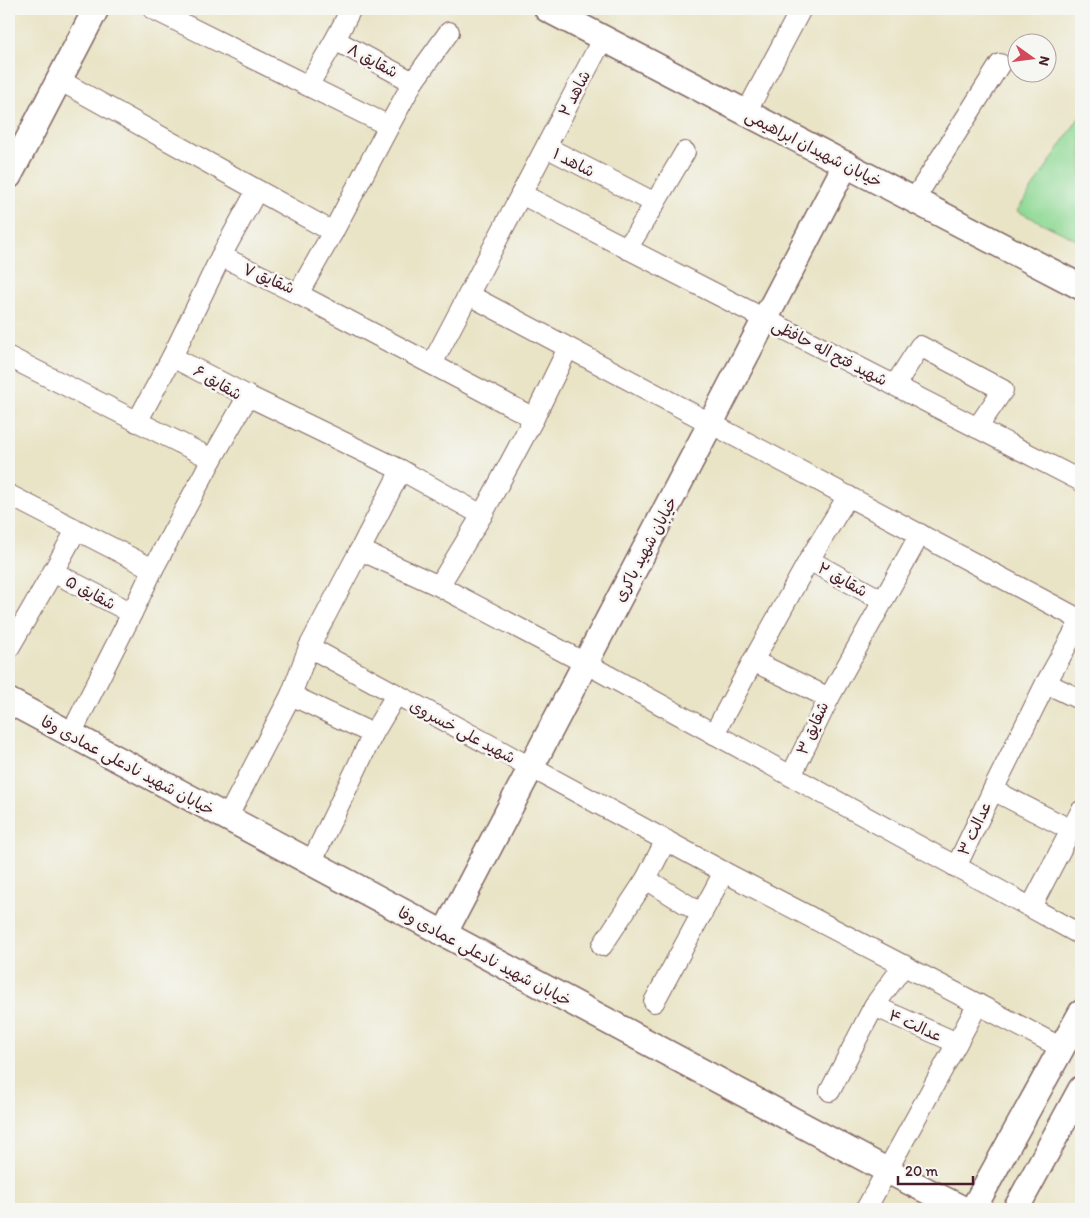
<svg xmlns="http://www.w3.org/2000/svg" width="1090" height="1218" font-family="Itim,'Playpen Sans Arabic',sans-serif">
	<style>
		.green { fill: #8fd995; stroke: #6c7c60 }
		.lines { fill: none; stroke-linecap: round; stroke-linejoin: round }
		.minor-casing { stroke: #826461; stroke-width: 22 }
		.tertiary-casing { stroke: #826461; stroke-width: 28 }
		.minor { stroke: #fff; stroke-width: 20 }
		.tertiary { stroke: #fff; stroke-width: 25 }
		.labels { text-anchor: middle; stroke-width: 5; stroke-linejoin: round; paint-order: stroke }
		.street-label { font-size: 16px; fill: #4a1f2b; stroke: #f6f6f2 }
	</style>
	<rect width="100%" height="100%" fill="#f6f6f2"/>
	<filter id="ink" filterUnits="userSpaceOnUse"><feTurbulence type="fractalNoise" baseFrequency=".02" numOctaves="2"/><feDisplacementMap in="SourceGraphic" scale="10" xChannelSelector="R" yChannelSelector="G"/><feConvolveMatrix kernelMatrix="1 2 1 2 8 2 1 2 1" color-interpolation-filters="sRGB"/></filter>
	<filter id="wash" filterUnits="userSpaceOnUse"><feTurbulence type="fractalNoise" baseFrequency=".0096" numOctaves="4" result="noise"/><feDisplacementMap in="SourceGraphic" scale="20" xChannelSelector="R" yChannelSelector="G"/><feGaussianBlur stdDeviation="1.12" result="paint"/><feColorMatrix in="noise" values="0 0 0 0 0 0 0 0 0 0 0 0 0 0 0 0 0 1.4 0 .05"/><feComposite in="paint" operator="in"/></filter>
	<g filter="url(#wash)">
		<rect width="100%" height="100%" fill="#e9e4c6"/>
		<!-- green -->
		<polygon class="green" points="1081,115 1081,242 1017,211"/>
	</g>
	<g filter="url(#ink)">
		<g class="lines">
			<defs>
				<g id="minor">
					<polyline points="153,9 389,126 413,82 335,40 308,86"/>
					<polyline points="335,40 351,9"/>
					<polyline points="59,80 333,232 298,294 221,256 257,190"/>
					<polyline points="413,82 449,32"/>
					<polyline points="746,113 801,9"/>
					<polyline points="546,147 655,203 627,249"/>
					<polyline points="521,194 1081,481"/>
					<polyline points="914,200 1000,64"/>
					<polyline points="655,203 685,152"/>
					<polyline points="333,232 389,126"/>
					<polyline points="298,294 534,418 568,348"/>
					<polyline points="469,295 1081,620"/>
					<polyline points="9,357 212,459 248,396 172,357 137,422"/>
					<polyline points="172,357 221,256"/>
					<polyline points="432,364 603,38"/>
					<polyline points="895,385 920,346 1003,390 977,428"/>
					<polyline points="248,396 401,470"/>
					<polyline points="9,495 153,569 132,613 53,572 76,530"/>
					<polyline points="848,496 809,560 883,601 920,534"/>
					<polyline points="482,515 534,418"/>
					<polyline points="153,569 212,459"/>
					<polyline points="439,586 482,515 401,470 360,550 439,586 585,663 1081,935"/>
					<polyline points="1081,620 1046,683 1081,700"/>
					<polyline points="309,647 360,550"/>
					<polyline points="9,648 53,572"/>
					<polyline points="753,661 809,560"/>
					<polyline points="396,695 373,734 291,695 309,647 724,872 1062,1048"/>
					<polyline points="829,698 883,601"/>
					<polyline points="71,734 132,613"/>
					<polyline points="714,734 753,661 829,698 791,776"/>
					<polyline points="993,790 1046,683"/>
					<polyline points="227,818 291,695"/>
					<polyline points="1071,830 1081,811"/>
					<polyline points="666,840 646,879 702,914"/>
					<polyline points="311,863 373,734"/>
					<polyline points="956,867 993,790 1071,830 1031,907"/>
					<polyline points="602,946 646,879"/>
					<polyline points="904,965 874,1006 957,1043 978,1004"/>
					<polyline points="654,1002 724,872"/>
					<polyline points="830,1091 874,1006"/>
					<polyline points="866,1209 957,1043"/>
				</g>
				<g id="tertiary">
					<polyline points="547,9 1081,287"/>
					<polyline points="9,176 96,9"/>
					<polyline points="9,701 888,1171 963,1209"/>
					<polyline points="444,934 846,164"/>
					<polyline points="973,1209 1081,1013"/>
					<polyline points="1016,1209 1081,1089"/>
				</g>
			</defs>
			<!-- minor casing -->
			<use href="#minor" class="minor-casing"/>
			<!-- tertiary casing -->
			<use href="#tertiary" class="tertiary-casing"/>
			<!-- minor -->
			<use href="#minor" class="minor"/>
			<!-- tertiary -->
			<use href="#tertiary" class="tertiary"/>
		</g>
	</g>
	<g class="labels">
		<!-- street labels -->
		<g class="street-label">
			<text transform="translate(373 60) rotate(28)" y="6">شقایق ۸</text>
			<text transform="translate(574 93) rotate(-62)" y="6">شاهد ۲</text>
			<text transform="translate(814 148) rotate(27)" y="6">خیابان شهیدان ابراهیمی</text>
			<text transform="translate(574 162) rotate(27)" y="6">شاهد ۱</text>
			<text transform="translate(269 278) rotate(23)" y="6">شقایق ۷</text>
			<text transform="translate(830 352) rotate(27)" y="6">شهید فتح اله حافظی</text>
			<text transform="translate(218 382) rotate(30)" y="6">شقایق ۶</text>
			<text transform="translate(645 549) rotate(-62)" y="6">خیابان شهید باکری</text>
			<text transform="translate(843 579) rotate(29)" y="6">شقایق ۲</text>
			<text transform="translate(91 592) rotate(28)" y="6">شقایق ۵</text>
			<text transform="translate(812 728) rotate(-66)" y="6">شقایق ۳</text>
			<text transform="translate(463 731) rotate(28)" y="6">شهید علی خسروی</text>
			<text transform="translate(128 765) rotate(28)" y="6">خیابان شهید نادعلی عمادی وفا</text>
			<text transform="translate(974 828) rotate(-65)" y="6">عدالت ۳</text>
			<text transform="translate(485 956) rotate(28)" y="6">خیابان شهید نادعلی عمادی وفا</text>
			<text transform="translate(916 1025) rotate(24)" y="6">عدالت ۴</text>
		</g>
	</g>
	<!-- margin -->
	<rect width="1090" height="1218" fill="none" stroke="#f6f6f2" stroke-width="30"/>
	<!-- north arrow -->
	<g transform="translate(1032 58) rotate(104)"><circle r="24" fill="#f6f6f2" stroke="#b1a0a2"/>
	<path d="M0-4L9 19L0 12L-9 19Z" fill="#d1495b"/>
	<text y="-8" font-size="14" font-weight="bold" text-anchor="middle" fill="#4a1f2b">N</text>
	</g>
	<!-- scale -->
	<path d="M898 1176v8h75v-8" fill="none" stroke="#4a1f2b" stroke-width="2.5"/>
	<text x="905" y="1176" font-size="15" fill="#4a1f2b" stroke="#f6f6f2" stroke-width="4" paint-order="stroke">20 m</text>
</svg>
